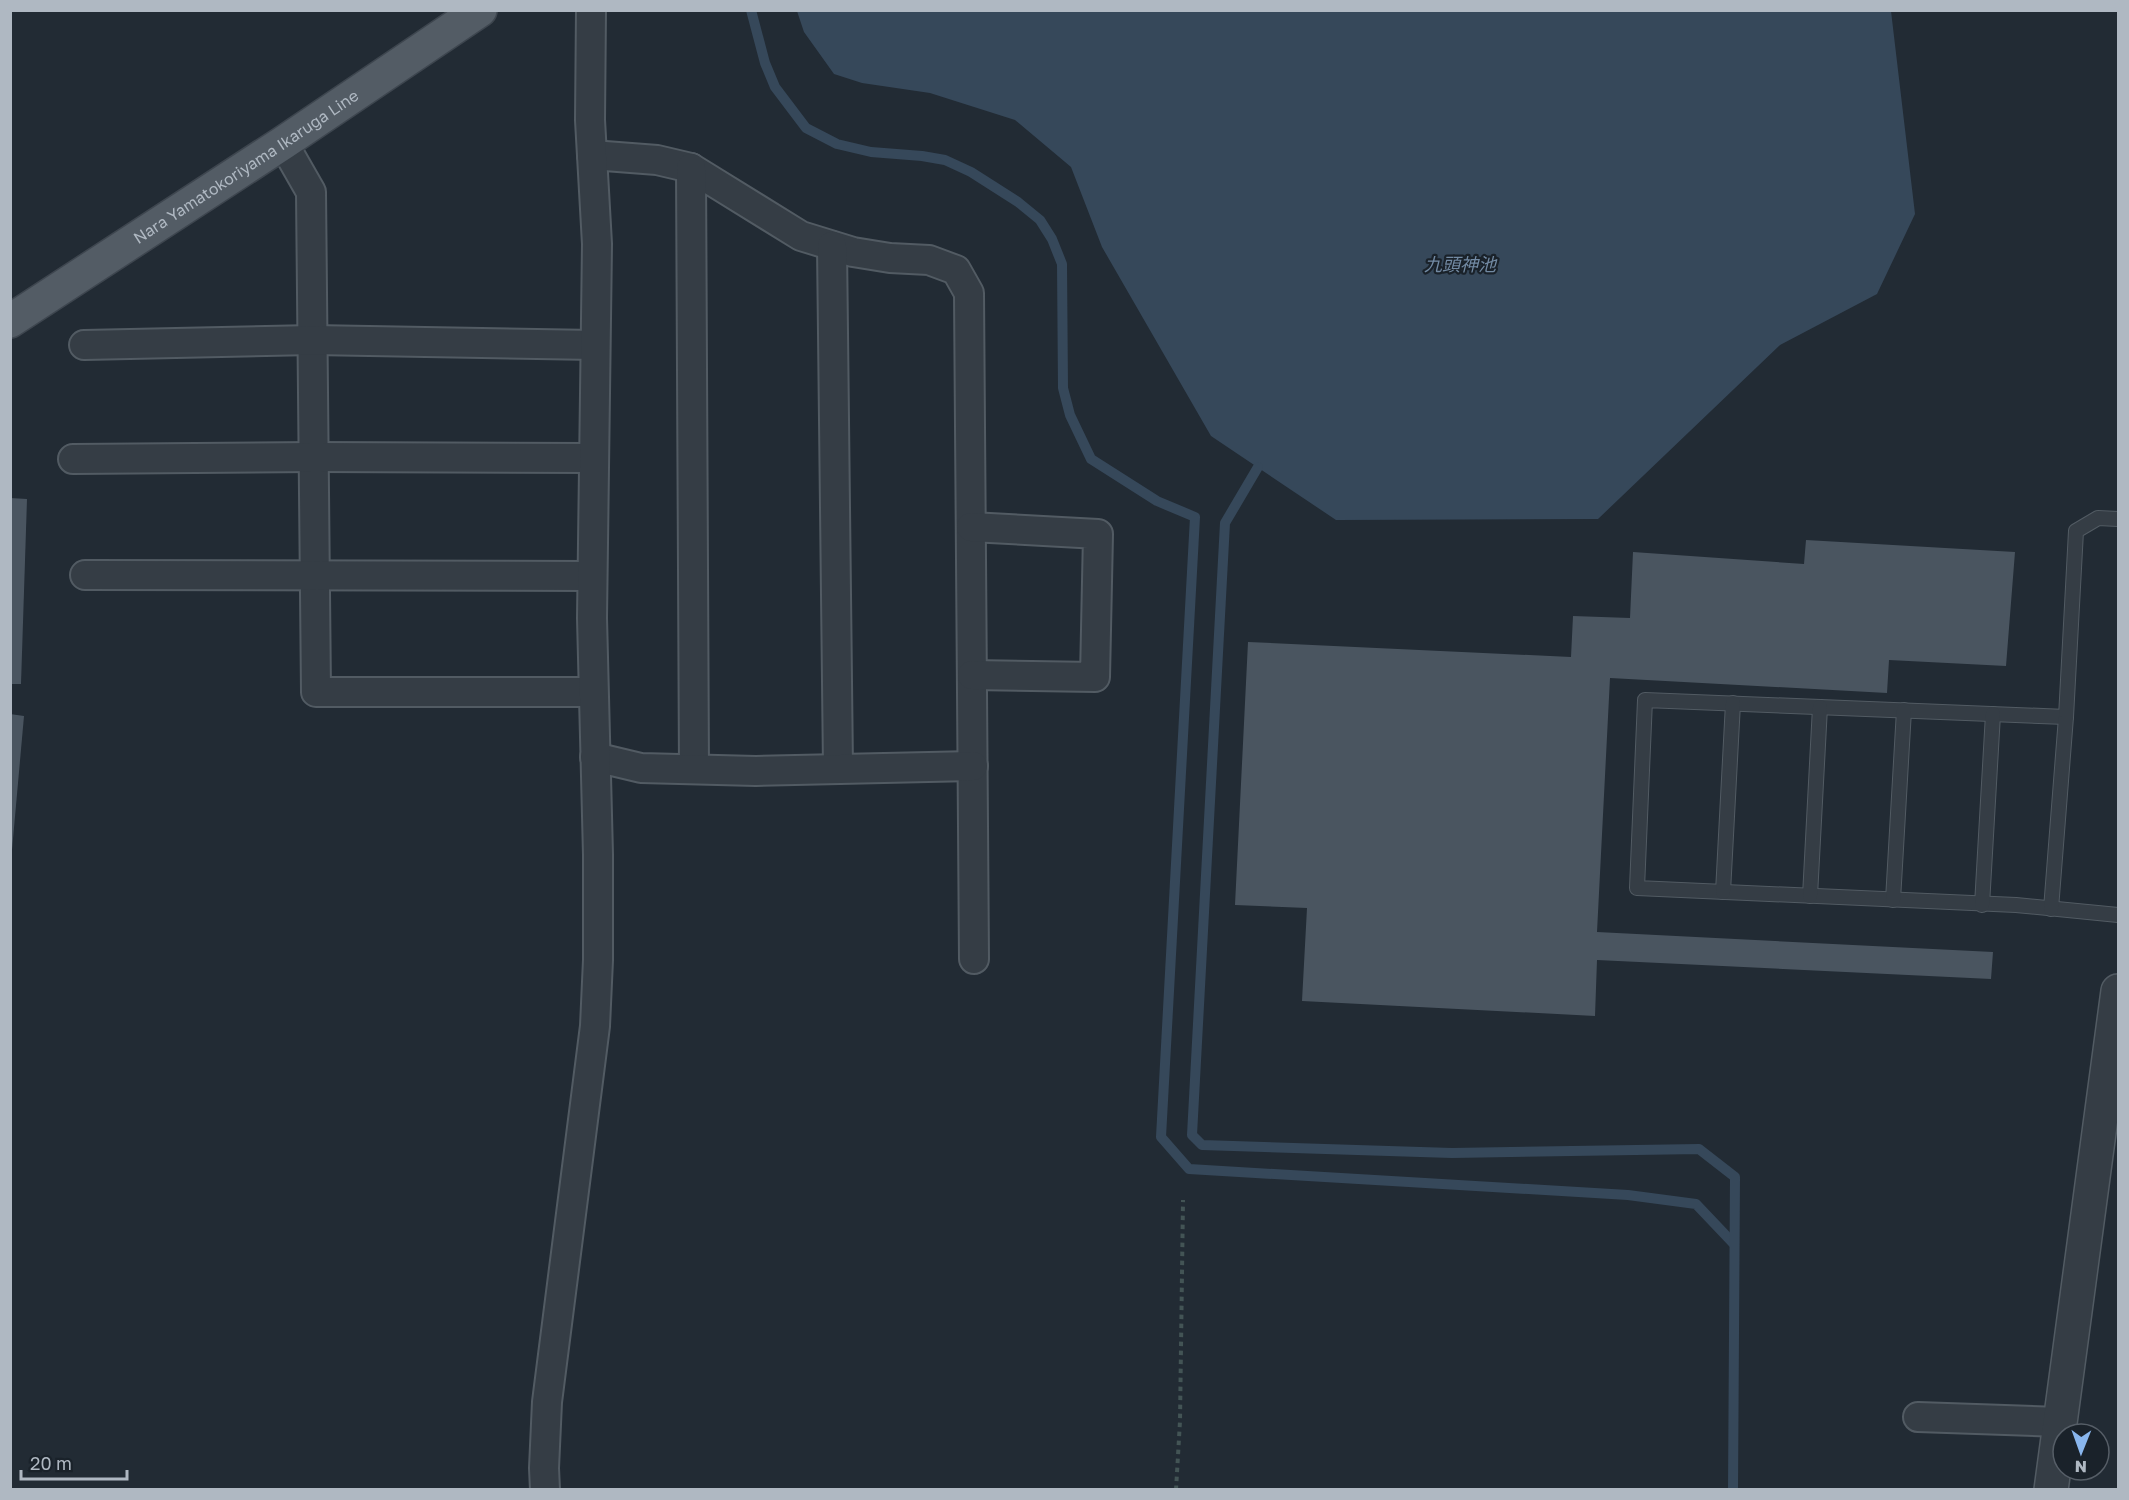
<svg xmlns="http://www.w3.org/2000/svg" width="2129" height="1500" font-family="'Golos Text','Noto Sans JP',sans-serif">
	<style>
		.water { fill: #36485a }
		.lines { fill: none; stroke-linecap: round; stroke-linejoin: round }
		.stream { stroke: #36485a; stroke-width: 10 }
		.building { fill: #4a5560 }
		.service-casing { stroke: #525b63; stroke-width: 16 }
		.minor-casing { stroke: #525b63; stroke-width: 32 }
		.tertiary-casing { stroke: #525b63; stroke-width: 36 }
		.primary-casing { stroke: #3e464f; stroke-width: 36 }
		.path { stroke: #435455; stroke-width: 4; stroke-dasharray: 4.5 4.5; stroke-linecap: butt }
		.service { stroke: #353d45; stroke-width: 14 }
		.minor { stroke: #353d45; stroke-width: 28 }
		.tertiary { stroke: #353d45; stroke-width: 33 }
		.primary { stroke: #535c65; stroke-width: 33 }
		.labels { text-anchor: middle; stroke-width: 4.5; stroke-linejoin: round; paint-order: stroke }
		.street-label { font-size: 16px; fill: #afb8c2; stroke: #1a222a }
		.water-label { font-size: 18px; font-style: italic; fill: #728aa3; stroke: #1a222a }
	</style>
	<rect width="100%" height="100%" fill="#222b34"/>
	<!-- water -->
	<polygon class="water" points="797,11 1891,11 1915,214 1877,294 1780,345 1598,519 1336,520 1211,436 1102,247 1071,167 1015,120 930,93 862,83 834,74 804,32"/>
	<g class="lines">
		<!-- stream -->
		<g class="stream">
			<polyline points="751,10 765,63 775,87 806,128 837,144 871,152 922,156 945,160 971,172 1018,202 1040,220 1052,239 1062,264 1063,388 1070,415 1091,459 1157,501 1195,517 1161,1137 1189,1169 1628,1195 1696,1204 1734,1244"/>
			<polyline points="1258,467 1225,523 1192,1135 1202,1145 1452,1153 1699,1149 1735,1177 1733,1490"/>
		</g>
	</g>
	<!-- building -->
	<g class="building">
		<polygon points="10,498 27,499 21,684 10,684"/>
		<polygon points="1806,540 2015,552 2006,666 1889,660 1887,693 1610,678 1597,932 1993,952 1991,979 1597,960 1595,1016 1302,1001 1307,908 1235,905 1248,642 1571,657 1573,616 1630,618 1633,552 1804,564"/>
		<polygon points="10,714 24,716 12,850 10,850"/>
	</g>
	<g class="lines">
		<defs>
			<g id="service">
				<polyline points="2066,717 1645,700 1637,888 2016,905 2118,915"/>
				<polyline points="1723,892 1733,703"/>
				<polyline points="1810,896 1820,707"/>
				<polyline points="1893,900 1904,710"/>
				<polyline points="1982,905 1993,714"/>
				<polyline points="2051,909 2066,717 2076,531 2098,518 2118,519"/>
			</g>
			<g id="minor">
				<polyline points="283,143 311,192 316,692 593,692"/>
				<polyline points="592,155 657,160 691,168 801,236 853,252 890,258 929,260 956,270 969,293 974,959"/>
				<polyline points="691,168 694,769"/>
				<polyline points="832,246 838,769"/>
				<polyline points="84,345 313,340 595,345"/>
				<polyline points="73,459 314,457 594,458"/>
				<polyline points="971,527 1098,534 1095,677 972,675"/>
				<polyline points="85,575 592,576"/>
				<polyline points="595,757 641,768 756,771 973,766"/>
				<polyline points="1918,1417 2059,1422"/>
				<polyline points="545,1490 544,1468 547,1402 595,1026 598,960 598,855 592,618 597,244 590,120 591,10"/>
			</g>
			<polyline id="tertiary" points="2051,1490 2118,991"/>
			<g id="primary">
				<path id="s1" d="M10,321L283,143L480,10"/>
			</g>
		</defs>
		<!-- service casing -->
		<use href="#service" class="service-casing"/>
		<!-- minor casing -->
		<use href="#minor" class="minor-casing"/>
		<!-- tertiary casing -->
		<use href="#tertiary" class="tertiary-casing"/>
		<!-- primary casing -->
		<use href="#primary" class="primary-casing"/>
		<!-- path -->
		<polyline class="path" points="1176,1490 1180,1421 1183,1200"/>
		<!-- service -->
		<use href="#service" class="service"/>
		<!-- minor -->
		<use href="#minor" class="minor"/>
		<!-- tertiary -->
		<use href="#tertiary" class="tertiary"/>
		<!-- primary -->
		<use href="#primary" class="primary"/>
	</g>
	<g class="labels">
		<!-- street labels -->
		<g class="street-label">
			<text dy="6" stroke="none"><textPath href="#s1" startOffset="282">Nara Yamatokoriyama Ikaruga Line</textPath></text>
		</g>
		<!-- water labels -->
		<g class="water-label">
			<text x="1460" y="271">九頭神池</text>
		</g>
	</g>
	<!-- border -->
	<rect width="2129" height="1500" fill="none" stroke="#afb8c2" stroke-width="24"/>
	<!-- north arrow -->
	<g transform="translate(2081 1452) rotate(181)"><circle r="28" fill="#1a222a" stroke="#565e67" stroke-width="1.5"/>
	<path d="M0-4.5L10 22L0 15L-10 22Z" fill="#89b6ed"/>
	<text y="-9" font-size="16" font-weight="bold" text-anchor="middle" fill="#afb8c2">N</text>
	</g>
	<!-- scale -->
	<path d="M21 1470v9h106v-9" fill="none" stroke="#afb8c2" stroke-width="3"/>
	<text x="30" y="1470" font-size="18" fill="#afb8c2" stroke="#1a222a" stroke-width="4.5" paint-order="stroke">20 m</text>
</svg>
